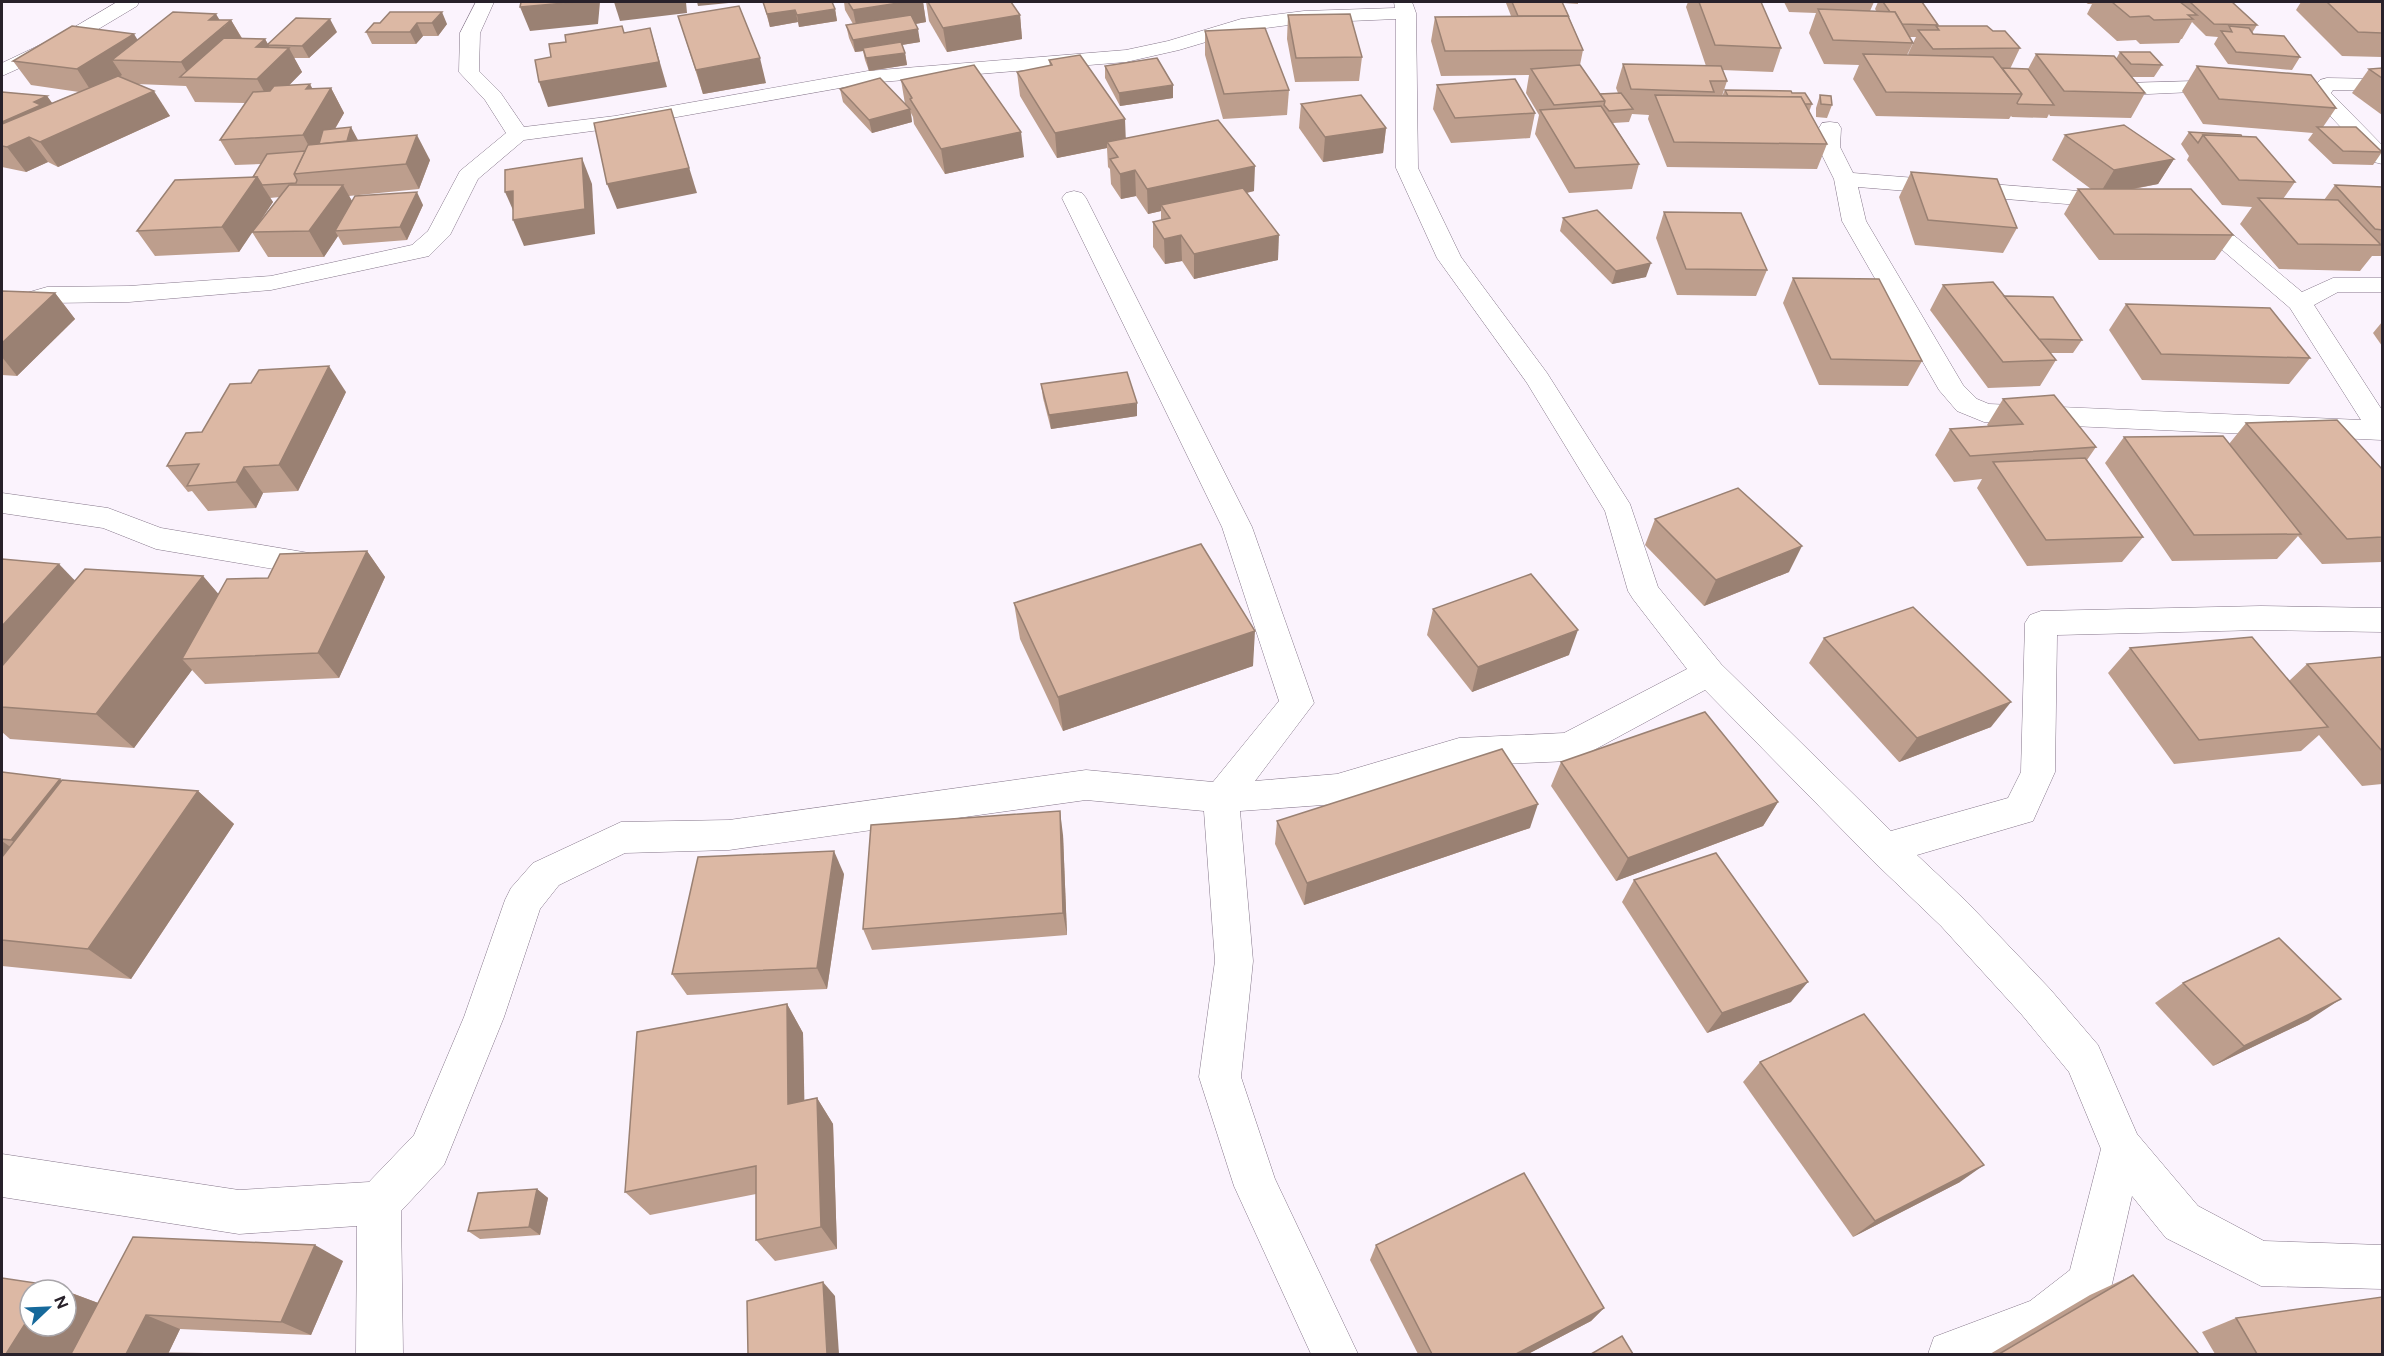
<svg xmlns="http://www.w3.org/2000/svg" width="2384" height="1356" font-family="Figtree,sans-serif">
	<style>
		.lines { fill: none; stroke-linecap: round; stroke-linejoin: round }
		.minor-casing { stroke: #85768a; stroke-width: 1 }
		.minor { fill: #fff; fill-rule: evenodd }
		.wall { fill: #bd9e8d; fill-rule: evenodd }
		.shaded-wall { fill: #9a8173 }
		.building { fill: #dcb8a4; stroke: #9a8173; stroke-width: 1.5 }
	</style>
	<rect width="100%" height="100%" fill="#fbf3fd"/>
	<g class="lines">
		<defs>
			<g id="minor">
				<polygon points="117,2 139,2 137,6 75,43 2,76 2,63 61,35"/>
				<polygon points="476,2 494,2 480,33 479,71 500,92 524,127 615,116 868,71 1126,50 1168,41 1241,19 1304,11 1395,8 1394,2 1412,2 1416,13 1418,168 1461,257 1547,373 1630,504 1658,587 1721,664 1891,831 2008,798 2021,772 2025,623 2030,615 2041,611 2261,606 2382,608 2382,632 2261,630 2057,635 2055,772 2033,821 1917,855 1967,902 2050,989 2098,1045 2137,1134 2198,1206 2264,1241 2382,1245 2382,1289 2261,1286 2166,1238 2132,1196 2112,1284 2105,1300 2061,1335 2012,1354 1928,1354 1934,1337 2030,1301 2070,1270 2101,1149 2069,1072 2022,1015 1941,926 1872,860 1705,690 1581,757 1569,761 1459,766 1337,804 1240,811 1253,961 1241,1077 1275,1179 1358,1354 1311,1354 1234,1186 1199,1077 1215,961 1204,811 1086,800 729,850 625,853 559,885 540,909 504,1017 444,1165 401,1211 403,1354 356,1354 357,1226 239,1234 2,1197 2,1154 239,1190 369,1182 414,1135 464,1017 505,900 511,888 533,863 621,822 729,820 1086,770 1213,782 1279,701 1222,527 1062,198 1066,193 1074,191 1082,193 1086,198 1252,527 1314,703 1255,781 1337,774 1459,738 1564,733 1687,669 1633,599 1628,591 1605,511 1527,383 1437,258 1396,168 1396,19 1304,23 1243,31 1179,50 1126,62 868,83 615,128 524,140 478,179 450,235 429,256 271,290 129,302 48,303 2,315 2,300 47,287 129,286 271,276 412,245 428,231 460,171 506,133 485,100 459,72 460,33"/>
				<polygon points="2327,78 2382,79 2382,91 2333,90 2331,93 2382,145 2382,164 2374,162 2314,99 2290,95 2287,91 2290,87 2297,85 2314,87 2320,80"/>
				<polygon points="2231,80 2238,82 2241,86 2238,90 2126,95 2119,93 2116,89 2119,85 2126,83"/>
				<polygon points="1830,122 1838,123 1841,128 1840,147 1853,173 2116,194 2124,196 2128,201 2124,206 2116,208 1858,187 1866,221 1963,385 1977,399 1989,404 2361,420 2290,308 2185,218 2181,213 2185,208 2193,206 2201,208 2302,292 2333,278 2382,278 2382,292 2338,292 2314,305 2382,410 2382,440 1984,422 1957,411 1939,390 1842,221 1834,179 1818,147 1819,128 1822,123"/>
				<polygon points="2,493 108,508 161,528 315,554 326,557 330,565 326,573 315,576 156,549 103,528 2,513"/>
			</g>
		</defs>
		<!-- minor casing -->
		<use href="#minor" class="minor-casing"/>
		<!-- minor -->
		<use href="#minor" class="minor"/>
	</g>
	<!-- wall -->
	<g class="wall">
		<polygon points="763,2 832,2 835,9 837,21 799,27 798,22 770,27"/>
		<polygon points="844,2 923,2 926,22 916,24 920,42 902,45 905,53 907,65 869,71 865,60 863,51 855,52 849,38 846,25 853,24 845,10"/>
		<polygon points="926,2 1011,2 1020,15 1022,39 947,52 929,21"/>
		<polygon points="1506,2 1578,2 1578,4 1563,3 1583,50 1580,65 1600,94 1618,93 1616,88 1623,64 1706,66 1686,7 1688,2 1761,2 1781,48 1773,72 1722,70 1727,81 1722,96 1725,90 1792,93 1812,104 1809,112 1827,144 1817,169 1667,167 1648,119 1649,115 1632,114 1629,122 1613,123 1639,164 1632,189 1569,193 1535,134 1539,115 1526,93 1529,75 1441,76 1431,41 1435,17 1511,16 1506,3"/>
		<path d="M1784,2H1874L1870,11L1877,12L1875,9L1878,2H1922L1938,25L1937,26L1993,31L2020,48L2010,69H2028L2036,54L2116,59L2120,52L2162,65L2154,77H2132L2145,93L2131,118L2050,116L2049,114L2047,118L2012,117L2011,116L2009,119L1876,116L1853,79L1859,65L1824,64L1809,33L1816,13L1789,12ZM1909,37H1916L1908,54L1909,55H1907L1913,43Z"/>
		<polygon points="2085,2 2232,2 2257,25 2252,33 2300,57 2292,70 2228,64 2214,44 2218,37 2206,36 2192,22 2182,39 2181,39 2179,43 2140,44 2136,40 2117,41 2087,14 2092,4 2088,4"/>
		<polygon points="2301,2 2382,2 2382,57 2342,56 2296,10"/>
		<polygon points="390,12 447,24 438,36 423,36 416,44 372,44 366,32 380,23"/>
		<polygon points="1288,15 1362,57 1359,81 1295,82 1287,39"/>
		<polygon points="678,16 766,83 703,94"/>
		<path d="M220,20H231L242,38L265,39L268,44L337,32L309,58H294L302,72L289,85L312,89L331,88L344,113L335,129L358,140L430,160L419,189L349,196L352,201L423,205L407,240L343,245L338,236L324,257H268L252,232L239,252L155,256L137,231L253,177L261,164L235,165L220,140L245,103L195,102L186,86L137,84L170,116L58,167L48,162L26,172L2,167V92L47,96L52,103L79,92L31,85L13,61L137,40ZM280,197L255,229L273,202L270,198Z"/>
		<polygon points="1205,31 1289,90 1287,115 1223,119 1205,55"/>
		<polygon points="1049,60 1126,138 1254,191 1247,193 1278,260 1194,279 1182,261 1165,264 1153,247 1153,222 1161,220 1161,211 1148,214 1136,196 1121,199 1111,184 1110,169 1108,167 1107,148 1057,158 1020,96 1017,72 1050,66"/>
		<polygon points="1105,66 1173,98 1120,106 1105,78"/>
		<polygon points="2197,66 2336,108 2323,127 2382,151 2382,152 2373,165 2333,164 2308,140 2313,133 2203,124 2182,91"/>
		<polygon points="2382,68 2382,115 2352,93 2369,69"/>
		<polygon points="901,80 1024,157 945,174 914,124 913,117 911,113 912,122 872,133 843,102 840,89 905,104"/>
		<polygon points="1437,85 1535,113 1530,138 1451,143 1433,109"/>
		<polygon points="1820,95 1832,105 1827,118 1816,117 1816,108"/>
		<polygon points="1301,104 1386,128 1383,153 1323,162 1299,128"/>
		<polygon points="2189,132 2241,135 2295,182 2283,199 2324,200 2335,185 2382,187 2382,256 2372,256 2360,271 2279,269 2240,224 2252,207 2222,205 2187,160 2189,156 2181,144"/>
		<polygon points="2065,135 2174,159 2158,184 2134,189 2233,235 2215,260 2099,260 2064,214 2078,189 2091,189 2052,160"/>
		<polygon points="1911,172 2017,228 2003,253 1915,245 1899,197"/>
		<polygon points="1664,212 1767,270 1756,296 1677,295 1656,238"/>
		<polygon points="1563,218 1646,277 1612,284 1560,231"/>
		<polygon points="1793,278 1922,361 1908,386 1819,385 1783,303"/>
		<polygon points="1943,285 2004,296 2082,340 2073,353 2050,353 2056,360 2040,386 1988,388 1930,310"/>
		<polygon points="2,291 55,293 75,319 17,376 2,375"/>
		<polygon points="2126,304 2310,358 2289,384 2142,380 2109,330"/>
		<polygon points="2382,322 2382,346 2373,333"/>
		<polygon points="1041,384 1137,416 1051,429 1043,398"/>
		<polygon points="346,392 298,491 263,493 256,508 208,511 192,491 188,492 167,466 202,432"/>
		<polygon points="2003,399 2096,447 2087,460 2143,537 2122,562 2027,566 1977,488 1982,479 1954,482 1935,455 1950,429 1988,426 1987,425"/>
		<polygon points="2246,423 2382,469 2382,562 2322,564 2298,536 2277,559 2172,561 2105,463 2124,437 2229,444"/>
		<polygon points="1655,519 1789,572 1704,606 1645,545"/>
		<polygon points="367,551 385,577 339,678 205,684 192,670 134,748 10,739 2,732 2,559 75,580 203,576 218,594 268,578"/>
		<polygon points="1014,603 1253,666 1063,731 1020,639"/>
		<polygon points="1433,609 1569,655 1472,692 1427,635"/>
		<polygon points="1824,638 1991,727 1899,762 1809,663"/>
		<polygon points="2130,648 2289,681 2307,664 2382,657 2382,784 2362,786 2319,735 2301,751 2174,764 2108,673"/>
		<polygon points="1561,762 1778,802 1763,826 1616,881 1551,786"/>
		<polygon points="2,772 62,780 198,791 234,824 131,979 2,966"/>
		<polygon points="1277,821 1530,828 1304,905 1275,844"/>
		<polygon points="1063,835 1067,935 872,950 863,929"/>
		<polygon points="844,874 827,989 687,995 672,974"/>
		<polygon points="1634,880 1791,1002 1707,1033 1622,902"/>
		<polygon points="2183,983 2309,1020 2213,1066 2155,1003"/>
		<polygon points="787,1004 803,1033 804,1100 817,1098 833,1124 837,1249 775,1261 756,1240 756,1194 650,1215 625,1192"/>
		<polygon points="1760,1062 1960,1182 1853,1237 1743,1082"/>
		<polygon points="537,1189 548,1198 540,1235 480,1239 468,1231"/>
		<polygon points="1376,1245 1604,1308 1591,1321 1528,1354 1418,1354 1370,1260"/>
		<polygon points="343,1261 311,1335 180,1329 168,1354 2,1354 66,1326 66,1291 98,1303"/>
		<polygon points="2133,1275 2199,1354 1990,1354 2090,1295"/>
		<polygon points="2236,1318 2382,1354 2215,1354 2202,1332"/>
	</g>
	<!-- shaded-wall -->
	<g class="shaded-wall">
		<polygon points="576,2 600,2 598,24 530,31 520,7"/>
		<polygon points="614,2 686,2 687,13 620,21"/>
		<polygon points="697,2 739,2 698,6"/>
		<polygon points="905,2 923,2 926,22 858,34 853,10"/>
		<polygon points="835,9 837,21 799,27 797,15"/>
		<polygon points="795,10 798,22 770,27 767,14"/>
		<polygon points="442,12 447,24 438,36 432,23"/>
		<polygon points="216,14 224,27 231,20 245,44 190,78 181,62 209,20"/>
		<polygon points="1020,15 1022,39 947,52 943,28"/>
		<polygon points="330,19 337,32 309,58 302,46"/>
		<polygon points="417,23 423,36 416,44 410,32"/>
		<polygon points="650,28 667,87 548,107 539,82"/>
		<polygon points="918,29 920,42 864,51 863,48 863,51 855,52 853,40"/>
		<polygon points="134,34 149,58 112,60 122,75 93,94 77,69"/>
		<polygon points="265,39 276,60 289,48 302,72 271,104 257,79 256,47"/>
		<polygon points="905,53 907,65 869,71 866,58"/>
		<polygon points="760,58 766,83 703,94 696,70"/>
		<polygon points="310,84 321,105 331,88 344,113 323,149 351,127 358,140 352,160 313,154 303,135 306,89"/>
		<polygon points="1173,85 1173,98 1120,106 1119,93"/>
		<polygon points="154,91 170,116 58,167 40,142"/>
		<polygon points="47,96 65,121 29,137 48,162 26,172 7,147 2,146 2,122 34,102"/>
		<polygon points="671,109 697,193 617,209 607,184"/>
		<polygon points="910,109 912,122 872,133 869,120"/>
		<polygon points="1125,119 1126,144 1107,142 1107,148 1057,158 1055,133"/>
		<polygon points="1386,128 1383,153 1323,162 1325,137"/>
		<polygon points="1021,132 1024,157 945,174 941,149"/>
		<polygon points="417,135 430,160 419,189 406,164"/>
		<polygon points="582,158 592,184 595,234 524,246 513,220"/>
		<polygon points="2174,159 2158,184 2099,195 2114,170"/>
		<polygon points="1255,166 1254,191 1165,210 1161,205 1161,211 1148,214 1147,189"/>
		<polygon points="1135,170 1136,196 1121,199 1120,174"/>
		<polygon points="257,177 273,202 239,252 222,227"/>
		<polygon points="343,185 357,210 335,231 338,236 324,257 309,231"/>
		<polygon points="513,191 516,217 505,192"/>
		<polygon points="417,192 423,205 407,240 400,227"/>
		<polygon points="1181,235 1182,261 1165,264 1164,239"/>
		<polygon points="1279,235 1278,260 1194,279 1194,254"/>
		<polygon points="1651,263 1646,277 1612,284 1616,271"/>
		<polygon points="55,293 75,319 17,376 2,357 2,343"/>
		<polygon points="329,366 346,392 298,491 279,465"/>
		<polygon points="1137,403 1137,416 1051,429 1049,415"/>
		<polygon points="244,467 263,493 256,508 236,482"/>
		<polygon points="1802,546 1789,572 1704,606 1716,580"/>
		<polygon points="367,551 385,577 339,678 318,653"/>
		<polygon points="59,564 84,590 2,681 2,626"/>
		<polygon points="203,576 234,612 182,659 192,670 134,748 96,714"/>
		<polygon points="1578,630 1569,655 1472,692 1478,667"/>
		<polygon points="1255,631 1253,666 1063,731 1058,697"/>
		<polygon points="2011,702 1991,727 1899,762 1917,738"/>
		<polygon points="60,779 88,802 42,863 11,840"/>
		<polygon points="198,791 234,824 131,979 88,949"/>
		<polygon points="1778,802 1763,826 1616,881 1628,858"/>
		<polygon points="1538,804 1530,828 1304,905 1307,883"/>
		<polygon points="1060,811 1063,835 1067,935 1063,913"/>
		<polygon points="2,841 30,861 2,877"/>
		<polygon points="834,851 844,874 827,989 817,968"/>
		<polygon points="1808,982 1791,1002 1707,1033 1722,1013"/>
		<polygon points="2341,999 2309,1020 2213,1066 2244,1046"/>
		<polygon points="787,1004 803,1033 805,1130 788,1104"/>
		<polygon points="817,1098 833,1124 837,1249 821,1227"/>
		<polygon points="1984,1165 1960,1182 1853,1237 1875,1221"/>
		<polygon points="537,1189 548,1198 540,1235 529,1227"/>
		<polygon points="315,1245 343,1261 311,1335 281,1322"/>
		<polygon points="823,1282 835,1296 839,1354 827,1354"/>
		<polygon points="49,1285 64,1290 46,1290"/>
		<polygon points="66,1291 101,1304 72,1354 6,1354 30,1316 30,1326 66,1326"/>
		<polygon points="1604,1308 1591,1321 1528,1354 1516,1354"/>
		<polygon points="146,1315 180,1329 168,1354 126,1354"/>
	</g>
	<!-- building -->
	<g class="building">
		<polygon points="521,2 576,2 520,7"/>
		<polygon points="763,2 832,2 835,9 797,15 795,10 767,14"/>
		<polygon points="848,2 905,2 853,10"/>
		<polygon points="928,2 1011,2 1020,15 943,28"/>
		<polygon points="1512,2 1562,2 1569,17 1568,16 1518,16"/>
		<polygon points="1699,2 1761,2 1781,48 1715,45"/>
		<polygon points="1883,2 1922,2 1938,25 1902,24 1895,12 1890,12"/>
		<polygon points="2112,2 2180,2 2197,15 2188,15 2193,19 2154,20 2149,16 2130,17"/>
		<polygon points="2190,2 2232,2 2257,25 2214,24"/>
		<polygon points="2327,2 2382,2 2382,33 2358,32"/>
		<polygon points="739,6 760,58 696,70 678,16"/>
		<polygon points="1818,9 1895,12 1913,43 1833,40"/>
		<polygon points="173,12 216,14 209,20 231,20 181,62 112,60"/>
		<polygon points="390,12 442,12 432,23 417,23 410,32 366,32 374,23 380,23"/>
		<polygon points="1350,14 1362,57 1296,58 1288,15"/>
		<polygon points="911,15 918,29 853,40 846,25"/>
		<polygon points="1568,16 1583,50 1445,51 1435,17"/>
		<polygon points="296,18 330,19 302,46 267,45"/>
		<polygon points="72,26 134,34 77,69 13,61"/>
		<polygon points="622,26 624,33 650,28 659,62 539,82 535,60 551,57 549,44 566,42 565,35"/>
		<polygon points="1936,26 1987,26 1993,31 2005,31 2020,48 1933,49 1918,30 1939,30"/>
		<polygon points="2229,26 2249,28 2253,34 2284,36 2300,57 2236,52 2221,31 2232,32"/>
		<polygon points="1265,28 1289,90 1224,94 1205,31"/>
		<polygon points="224,38 265,39 256,47 289,48 257,79 180,77"/>
		<polygon points="901,42 905,53 866,58 863,48"/>
		<polygon points="2120,52 2150,52 2162,65 2131,64"/>
		<polygon points="1863,54 1993,57 2022,94 1886,92"/>
		<polygon points="2036,54 2114,56 2145,93 2064,91"/>
		<polygon points="1080,55 1125,119 1055,133 1017,72 1052,65 1049,60"/>
		<polygon points="1157,58 1173,85 1119,93 1105,66"/>
		<polygon points="1623,64 1721,66 1727,81 1710,81 1714,92 1631,89"/>
		<polygon points="974,65 1021,132 941,149 910,99 912,98 901,80"/>
		<polygon points="1580,65 1605,101 1554,105 1531,69"/>
		<polygon points="2197,66 2311,75 2336,108 2219,99"/>
		<polygon points="2002,68 2028,69 2054,105 2018,104 2017,103 2022,94"/>
		<polygon points="2382,68 2382,78 2369,69"/>
		<polygon points="118,76 154,91 40,142 29,137 7,147 2,146 2,124"/>
		<polygon points="880,78 910,109 869,120 840,89"/>
		<polygon points="1515,79 1535,113 1455,118 1437,85"/>
		<polygon points="310,84 306,89 331,88 303,135 220,140 253,92 270,91 274,86"/>
		<polygon points="1725,90 1791,91 1792,93 1805,93 1812,104 1805,104 1801,97 1728,96"/>
		<polygon points="2,92 47,96 34,102 41,105 2,122"/>
		<polygon points="1621,93 1633,109 1609,111 1604,105 1605,101 1600,94"/>
		<polygon points="1361,95 1386,128 1325,137 1301,104"/>
		<polygon points="1655,95 1801,97 1827,144 1674,142"/>
		<polygon points="1820,95 1831,96 1832,105 1821,104"/>
		<polygon points="1601,106 1639,164 1575,168 1540,110"/>
		<polygon points="671,109 689,168 607,184 594,123"/>
		<polygon points="1218,120 1255,166 1147,189 1135,170 1120,174 1110,159 1118,157 1107,142"/>
		<polygon points="2124,125 2174,159 2114,170 2065,135"/>
		<polygon points="351,127 347,141 319,144 323,130"/>
		<polygon points="2317,127 2356,127 2382,152 2343,151"/>
		<polygon points="2189,132 2241,135 2242,137 2203,135 2198,143"/>
		<polygon points="417,135 406,164 294,174 308,145"/>
		<polygon points="2203,135 2256,137 2295,182 2239,180"/>
		<polygon points="305,151 294,174 297,180 296,183 262,185 257,177 253,177 267,154"/>
		<polygon points="582,158 585,209 513,220 513,191 505,192 505,170"/>
		<polygon points="1911,172 1997,179 2017,228 1928,220"/>
		<polygon points="257,177 222,227 137,231 175,180"/>
		<polygon points="289,185 343,185 309,231 252,232"/>
		<polygon points="2335,185 2382,187 2382,230 2375,229"/>
		<polygon points="1243,188 1279,235 1194,254 1181,235 1164,239 1153,222 1170,218 1161,205"/>
		<polygon points="2078,189 2191,189 2233,235 2114,234"/>
		<polygon points="417,192 400,227 335,231 355,196"/>
		<polygon points="2258,198 2338,200 2381,245 2298,244"/>
		<polygon points="1597,210 1651,263 1616,271 1563,218"/>
		<polygon points="1664,212 1741,213 1767,270 1686,269"/>
		<polygon points="1793,278 1879,279 1922,361 1831,359"/>
		<polygon points="1993,282 2056,360 2003,362 1943,285"/>
		<polygon points="2,291 55,293 2,343"/>
		<polygon points="2004,296 2053,297 2082,340 2039,339"/>
		<polygon points="2126,304 2270,308 2310,358 2161,354"/>
		<polygon points="329,366 279,465 244,467 236,482 187,486 199,464 167,466 186,433 202,432 230,384 251,383 259,370"/>
		<polygon points="1127,372 1137,403 1049,415 1041,384"/>
		<polygon points="2054,395 2096,447 1970,456 1950,429 2023,424 2003,399"/>
		<polygon points="2337,420 2382,469 2382,537 2347,539 2246,423"/>
		<polygon points="2223,436 2301,534 2194,535 2124,437"/>
		<polygon points="2085,458 2143,537 2046,540 1993,462"/>
		<polygon points="1738,488 1802,546 1716,580 1655,519"/>
		<polygon points="1201,544 1255,631 1058,697 1014,603"/>
		<polygon points="367,551 318,653 182,659 227,579 268,578 280,554"/>
		<polygon points="2,559 59,564 2,626"/>
		<polygon points="85,569 203,576 96,714 2,707 2,666"/>
		<polygon points="1531,574 1578,630 1478,667 1433,609"/>
		<polygon points="1913,607 2011,702 1917,738 1824,638"/>
		<polygon points="2252,637 2328,727 2199,740 2130,648"/>
		<polygon points="2382,657 2382,751 2307,664"/>
		<polygon points="1705,712 1778,802 1628,858 1561,762"/>
		<polygon points="1502,749 1538,804 1307,883 1277,821"/>
		<polygon points="2,772 60,779 11,840 2,839"/>
		<polygon points="62,780 198,791 88,949 2,940 2,857"/>
		<polygon points="1060,811 1063,913 863,929 871,825"/>
		<polygon points="834,851 817,968 672,974 698,857"/>
		<polygon points="1716,853 1808,982 1722,1013 1634,880"/>
		<polygon points="2279,938 2341,999 2244,1046 2183,983"/>
		<polygon points="787,1004 788,1104 817,1098 821,1227 756,1240 756,1166 625,1192 637,1032"/>
		<polygon points="1864,1014 1984,1165 1875,1221 1760,1062"/>
		<polygon points="1524,1173 1604,1308 1516,1354 1432,1354 1376,1245"/>
		<polygon points="537,1189 529,1227 468,1231 478,1193"/>
		<polygon points="133,1237 315,1245 281,1322 146,1315 126,1354 71,1354"/>
		<polygon points="2133,1275 2199,1354 1999,1354"/>
		<polygon points="2,1278 49,1285 46,1290 30,1290 30,1316 6,1354 2,1354"/>
		<polygon points="823,1282 827,1354 748,1354 747,1301"/>
		<polygon points="2382,1297 2382,1354 2257,1354 2236,1318"/>
		<polygon points="1622,1336 1633,1354 1591,1354"/>
		<polygon points="146,1353 225,1354 145,1354"/>
	</g>
	<!-- border -->
	<rect width="2384" height="1356" fill="none" stroke="#28212a" stroke-width="6"/>
	<!-- north arrow -->
	<g transform="translate(48 1308) rotate(67)"><circle r="28" fill="#ffffff" stroke="#a9a6aa" stroke-width="1.5"/>
	<path d="M0-4.5L10 22L0 15L-10 22Z" fill="#16699b"/>
	<text y="-9" font-size="16" font-weight="bold" text-anchor="middle" fill="#28212a">N</text>
	</g>
</svg>
